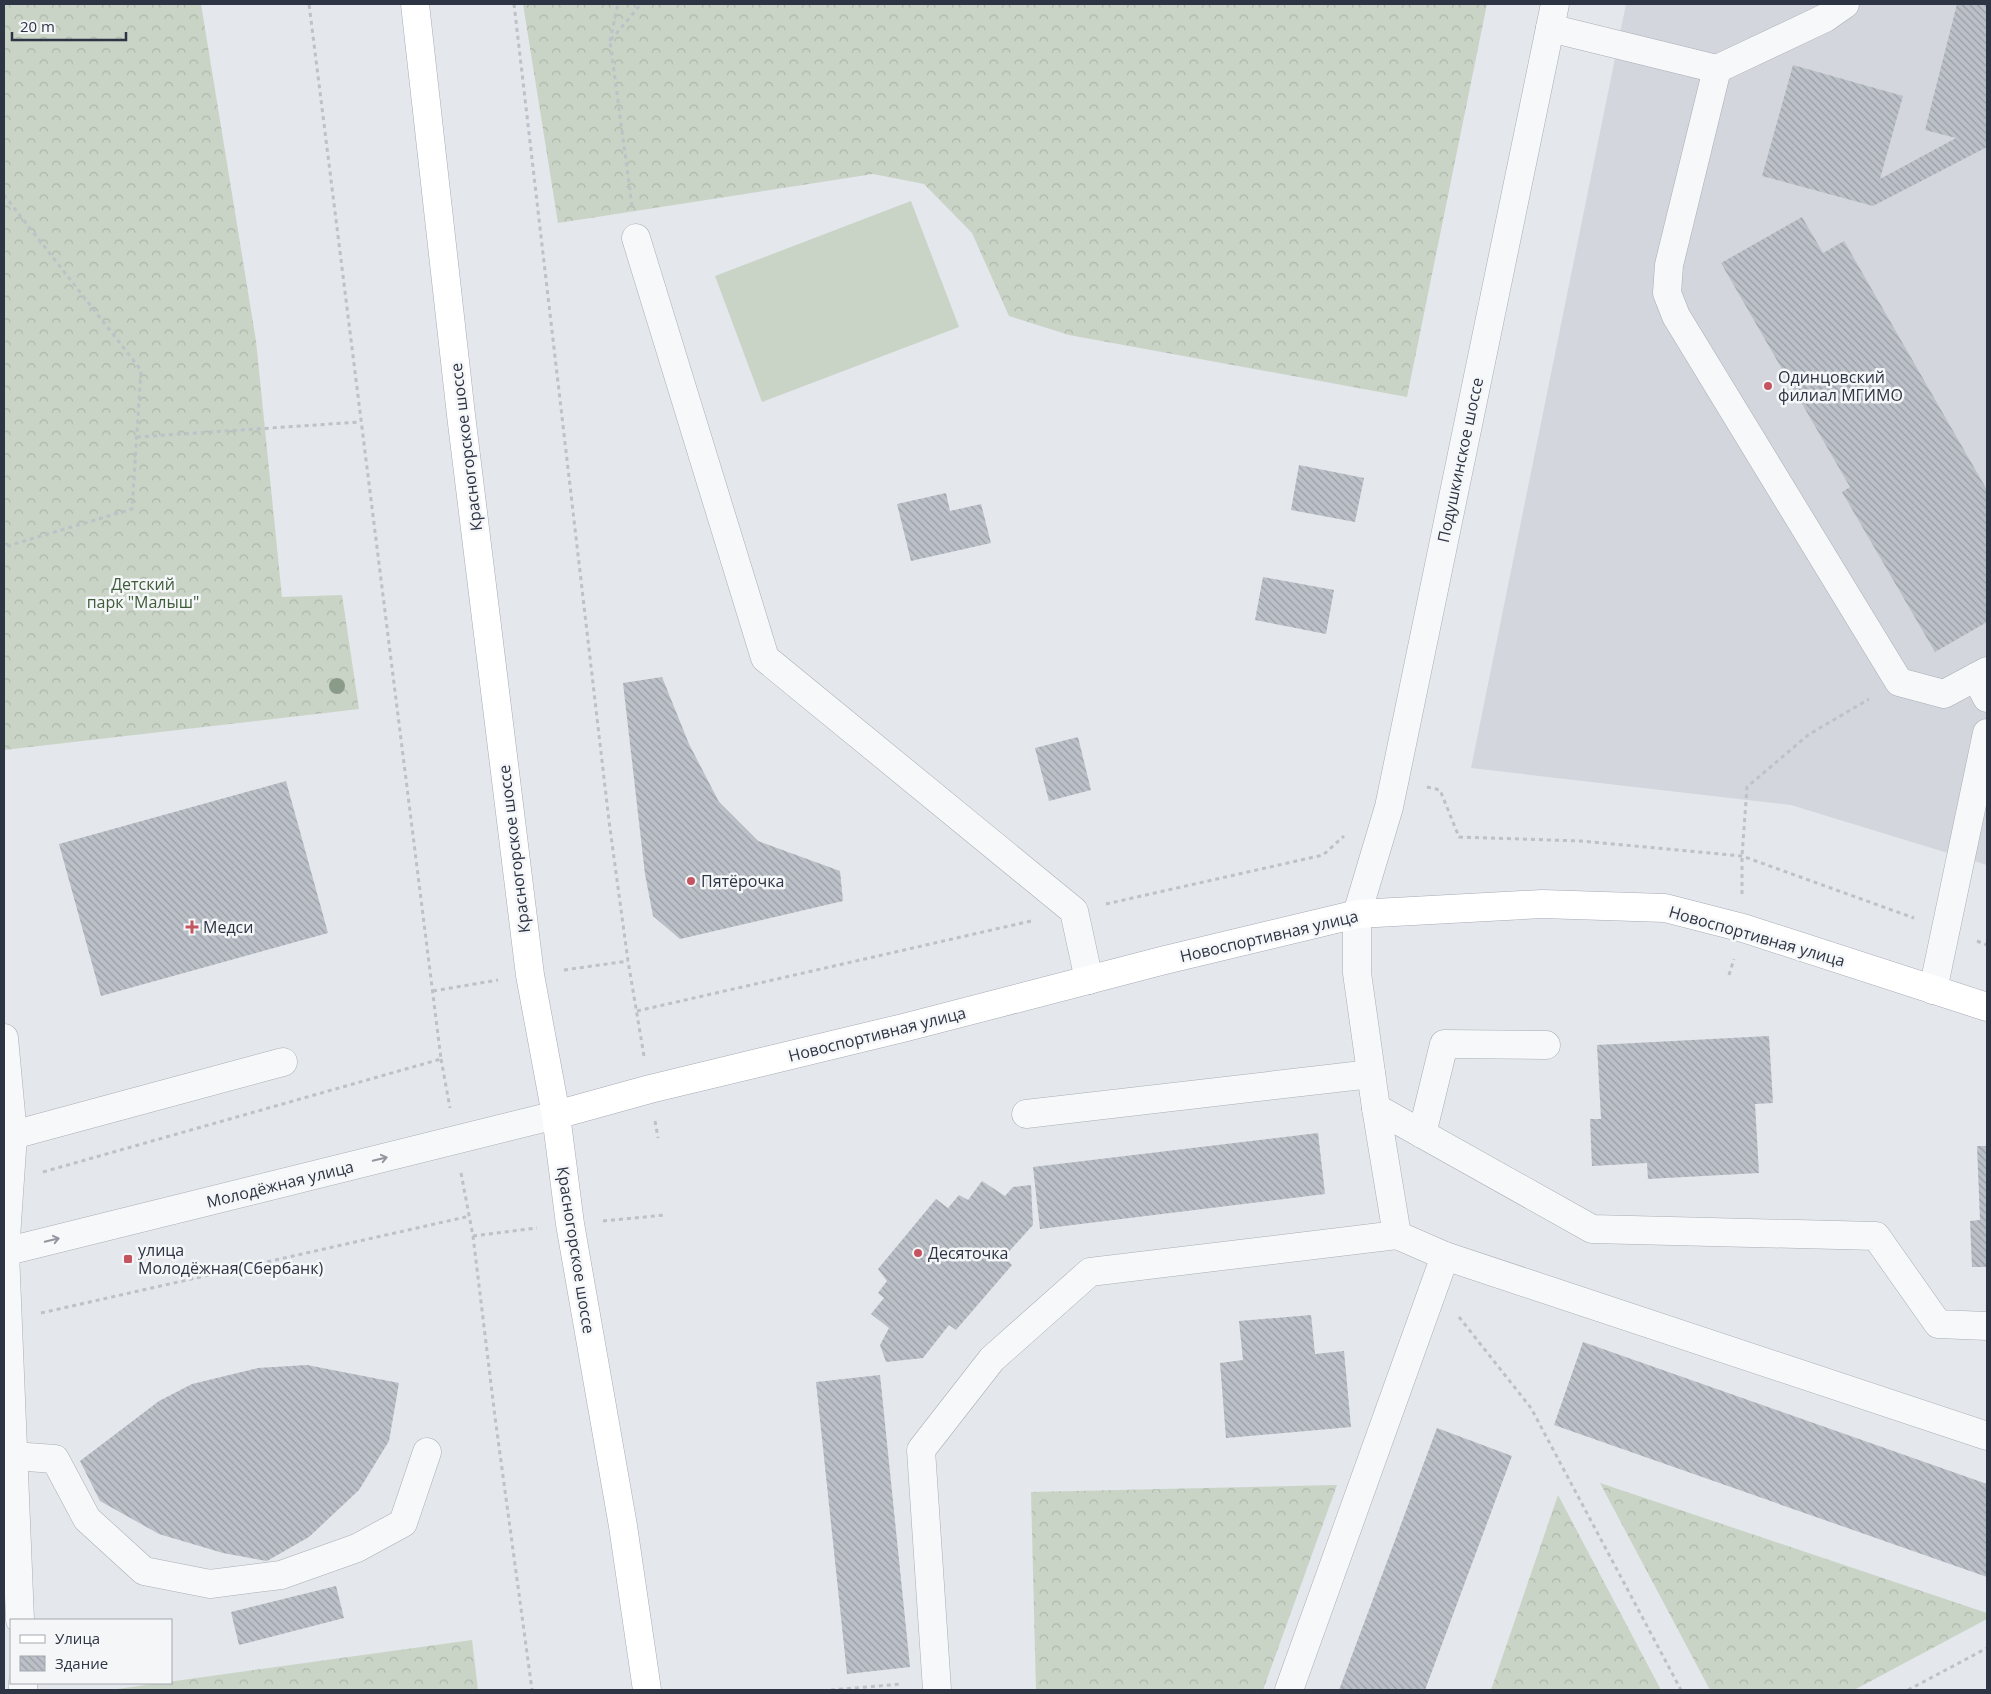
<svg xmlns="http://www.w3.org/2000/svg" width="1991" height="1694" font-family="'Open Sans',sans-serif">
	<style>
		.built { fill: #d3d6dd }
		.grass { fill: #c9d4c6 }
		.forest { fill: url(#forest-crowns) }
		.building { fill: url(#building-back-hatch) }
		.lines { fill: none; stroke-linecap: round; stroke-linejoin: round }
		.minor-casing { stroke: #a9aeb5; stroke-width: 29 }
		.major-casing { stroke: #a5abb6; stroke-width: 29 }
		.path { stroke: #bec1c7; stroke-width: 3; stroke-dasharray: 4 4; stroke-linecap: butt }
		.minor { stroke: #f7f8fa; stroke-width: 28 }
		.major { stroke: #fff; stroke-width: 28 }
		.tree { fill: #8a9b8a }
		.oneway { stroke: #92969e }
		.poi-dot { fill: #c55461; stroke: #f4f6f8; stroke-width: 2 }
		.labels { text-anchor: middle; stroke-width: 5; stroke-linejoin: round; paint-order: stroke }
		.poi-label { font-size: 16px; fill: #2d3443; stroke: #f4f6f8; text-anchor: start }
		.street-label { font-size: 16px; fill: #2d3443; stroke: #f4f6f8 }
		.park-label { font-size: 16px; fill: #405d3b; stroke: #f4f6f8 }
	</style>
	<defs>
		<pattern id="forest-crowns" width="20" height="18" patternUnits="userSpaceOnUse" patternTransform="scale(1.25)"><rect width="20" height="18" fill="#c9d4c6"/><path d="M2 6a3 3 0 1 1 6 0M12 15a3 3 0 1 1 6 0" fill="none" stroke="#adb7ab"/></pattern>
		<pattern id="building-back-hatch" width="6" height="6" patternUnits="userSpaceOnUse" patternTransform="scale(1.25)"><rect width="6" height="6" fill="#bcc0c8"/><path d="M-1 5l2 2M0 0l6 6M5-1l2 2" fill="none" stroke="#999da4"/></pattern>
	</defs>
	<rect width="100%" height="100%" fill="#e4e7eb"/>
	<!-- built -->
	<polygon class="built" points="1626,4 1987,4 1987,865 1791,805 1471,768"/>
	<!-- grass -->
	<polygon class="grass" points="911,201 959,327 762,402 715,276"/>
	<!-- forest -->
	<g class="forest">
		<polygon points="4,4 201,4 256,341 282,597 342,595 359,709 4,750"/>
		<polygon points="523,4 1487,4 1407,397 1069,335 1009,316 972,233 924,184 873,174 558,223"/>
		<polygon points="1600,1483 1987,1613 1987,1619 1854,1690 1710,1690"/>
		<polygon points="1337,1485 1263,1690 1036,1690 1031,1492"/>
		<polygon points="1558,1495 1661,1690 1491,1690"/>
		<polygon points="472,1640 478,1690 110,1690"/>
	</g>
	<!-- building -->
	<g class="building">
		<polygon points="1957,4 1987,4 1987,147 1873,206 1762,176 1793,65 1903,96 1880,179 1956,138 1925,130"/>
		<polygon points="1802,217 1823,253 1844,241 1987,490 1987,622 1935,652 1842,492 1850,487 1721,263"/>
		<polygon points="1299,465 1364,478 1355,522 1291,510"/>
		<polygon points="946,493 950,511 981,504 991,543 911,561 897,504"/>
		<polygon points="1263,577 1334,590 1326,634 1255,620"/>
		<polygon points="662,677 689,744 719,802 758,841 840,871 843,901 680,939 653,916 645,874 623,683"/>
		<polygon points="1078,737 1091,790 1049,801 1035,748"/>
		<polygon points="286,781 328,933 101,996 59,844"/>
		<polygon points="1769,1036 1773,1103 1755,1104 1759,1173 1648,1179 1647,1163 1592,1166 1590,1119 1601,1119 1597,1045"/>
		<polygon points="1318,1133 1325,1194 1040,1229 1033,1167"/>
		<polygon points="1977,1146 1987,1146 1987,1267 1972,1267 1970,1221 1980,1220"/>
		<polygon points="982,1181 1005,1196 1013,1187 1031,1185 1033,1225 1004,1257 1012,1265 956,1330 949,1325 923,1358 886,1362 880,1345 889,1328 871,1314 884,1298 878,1293 887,1281 878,1269 936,1199 948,1208 959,1195 968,1200"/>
		<polygon points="1311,1315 1315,1354 1344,1351 1351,1427 1226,1438 1220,1363 1243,1360 1239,1321"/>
		<polygon points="1583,1342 1987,1484 1987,1577 1554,1425"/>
		<polygon points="307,1365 399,1383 389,1441 359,1490 309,1537 267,1561 223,1553 159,1534 100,1501 80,1461 159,1401 192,1384 258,1368"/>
		<polygon points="880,1375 910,1667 847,1674 816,1382"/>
		<polygon points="1437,1428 1512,1456 1425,1690 1339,1690"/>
		<polygon points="336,1586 344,1618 239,1645 231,1612"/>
	</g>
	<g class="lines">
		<defs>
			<g id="minor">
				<polyline points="1845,4 1825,18 1717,69 1669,265 1667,293 1676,316 1899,682 1944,694 1987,671"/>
				<polyline points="1550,28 1717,69"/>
				<polyline points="636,238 765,658 1074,911 1089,980"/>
				<polyline points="1976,677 1987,698"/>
				<polyline points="1933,990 1987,733"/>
				<polyline points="4,1038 13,1135"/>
				<polyline points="1376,1108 1592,1229 1876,1236 1938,1324 1987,1326"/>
				<polyline points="1026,1114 1371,1074"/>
				<polyline points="1422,1134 1444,1044 1546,1045"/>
				<polyline points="4,1252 556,1115"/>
				<polyline points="1445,1256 1987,1436"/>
				<polyline points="4,1458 13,1456 55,1459 87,1519 144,1571 210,1584 281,1575 357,1548 403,1523 427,1452"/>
				<polyline points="20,1620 5,1252 13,1135 283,1062"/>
				<polyline points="23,1683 23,1690"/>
				<polyline points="937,1690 921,1450 992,1359 1090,1272 1397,1235 1376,1108 1357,973 1357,914 1389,807 1555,4"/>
				<polyline points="1289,1690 1445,1256 1397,1235"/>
			</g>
			<g id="major">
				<polyline points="415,4 461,415 530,975 556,1115 570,1224 623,1526 647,1690"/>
				<polyline points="556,1115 650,1089 903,1028 1165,960 1357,914 1542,904 1665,908 1743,928 1987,1007"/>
			</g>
		</defs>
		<!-- minor casing -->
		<use href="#minor" class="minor-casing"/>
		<!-- major casing -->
		<use href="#major" class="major-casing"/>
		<!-- path -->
		<g class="path">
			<polyline points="514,4 609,821 628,961 644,1056"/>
			<polyline points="610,41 618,4"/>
			<polyline points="4,195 141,370 132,509 4,547"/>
			<polyline points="632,206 610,41 641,4"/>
			<polyline points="137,437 360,422"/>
			<polyline points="1427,787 1440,790 1459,837 1581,841 1742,856 1914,918"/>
			<polyline points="1742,894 1742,856 1747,787 1808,735 1869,699"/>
			<polyline points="1106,904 1323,855 1344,836"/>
			<polyline points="1977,941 1987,945"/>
			<polyline points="564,970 628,961"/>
			<polyline points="1729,975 1734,959"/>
			<polyline points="433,991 498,980"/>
			<polyline points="637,1011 1031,921"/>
			<polyline points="441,1059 450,1108"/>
			<polyline points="655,1121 658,1138"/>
			<polyline points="43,1172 441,1059 309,4"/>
			<polyline points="461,1173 473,1236 495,1417 532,1690"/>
			<polyline points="603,1221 665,1215"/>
			<polyline points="473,1236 537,1228"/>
			<polyline points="41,1313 470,1216"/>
			<polyline points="1459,1317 1531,1408 1681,1690"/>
			<polyline points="831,1690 902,1684"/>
			<polyline points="1908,1690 1987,1648"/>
		</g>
		<!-- minor -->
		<use href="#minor" class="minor"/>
		<!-- major -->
		<use href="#major" class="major"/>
	</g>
	<!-- trees -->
	<circle class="tree" cx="337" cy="686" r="8"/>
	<!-- one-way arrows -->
	<defs><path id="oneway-shaft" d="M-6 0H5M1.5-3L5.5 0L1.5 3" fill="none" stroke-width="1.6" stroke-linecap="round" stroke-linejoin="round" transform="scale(1.25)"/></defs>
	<g class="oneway">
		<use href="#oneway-shaft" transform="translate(380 1159) rotate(-14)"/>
		<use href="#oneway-shaft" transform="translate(52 1240) rotate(-14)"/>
	</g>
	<!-- markers -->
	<g class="poi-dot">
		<circle cx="1768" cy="386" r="5"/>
		<circle cx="691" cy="881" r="5"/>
		<path d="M189.5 919.5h5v5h5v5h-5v5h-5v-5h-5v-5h5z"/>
		<circle cx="918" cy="1253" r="5"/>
		<rect x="123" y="1254" width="10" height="10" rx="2.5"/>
	</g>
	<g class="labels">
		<!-- poi labels -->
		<g class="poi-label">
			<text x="1778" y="383">Одинцовский<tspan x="1778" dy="18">филиал МГИМО</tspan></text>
			<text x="701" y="887">Пятёрочка</text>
			<text x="203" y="933">Медси</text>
			<text x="138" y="1256">улица<tspan x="138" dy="18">Молодёжная(Сбербанк)</tspan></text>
			<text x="928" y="1259">Десяточка</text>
		</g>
		<!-- street labels -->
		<g class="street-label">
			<text transform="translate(466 447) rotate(-97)" y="6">Красногорское шоссе</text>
			<text transform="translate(1460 460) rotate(-78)" y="6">Подушкинское шоссе</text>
			<text transform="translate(514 849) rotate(-97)" y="6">Красногорское шоссе</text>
			<text transform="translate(1269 936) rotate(-13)" y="6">Новоспортивная улица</text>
			<text transform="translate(1757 936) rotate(16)" y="6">Новоспортивная улица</text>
			<text transform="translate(877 1034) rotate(-14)" y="6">Новоспортивная улица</text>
			<text transform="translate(280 1184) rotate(-14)" y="6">Молодёжная улица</text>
			<text transform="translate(576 1250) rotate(81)" y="6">Красногорское шоссе</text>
		</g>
		<!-- park labels -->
		<g class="park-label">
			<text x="143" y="590">Детский<tspan x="143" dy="18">парк "Малыш"</tspan></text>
		</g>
	</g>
	<!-- border -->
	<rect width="1991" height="1694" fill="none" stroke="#2d3443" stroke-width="10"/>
	<!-- legend -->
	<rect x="10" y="1619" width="162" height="65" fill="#f4f6f8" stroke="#a4a8b0"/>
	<rect x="20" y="1635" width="25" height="8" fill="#ffffff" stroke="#a4a8b0"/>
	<text x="55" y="1644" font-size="15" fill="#2d3443">Улица</text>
	<rect x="20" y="1656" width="25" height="15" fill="url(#building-back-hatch)" stroke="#a4a8b0"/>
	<text x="55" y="1669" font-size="15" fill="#2d3443">Здание</text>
	<!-- scale -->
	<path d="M12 32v8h114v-8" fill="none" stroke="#2d3443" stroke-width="2.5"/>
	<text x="20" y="32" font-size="15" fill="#2d3443" stroke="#f4f6f8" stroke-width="4" paint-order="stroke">20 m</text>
</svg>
